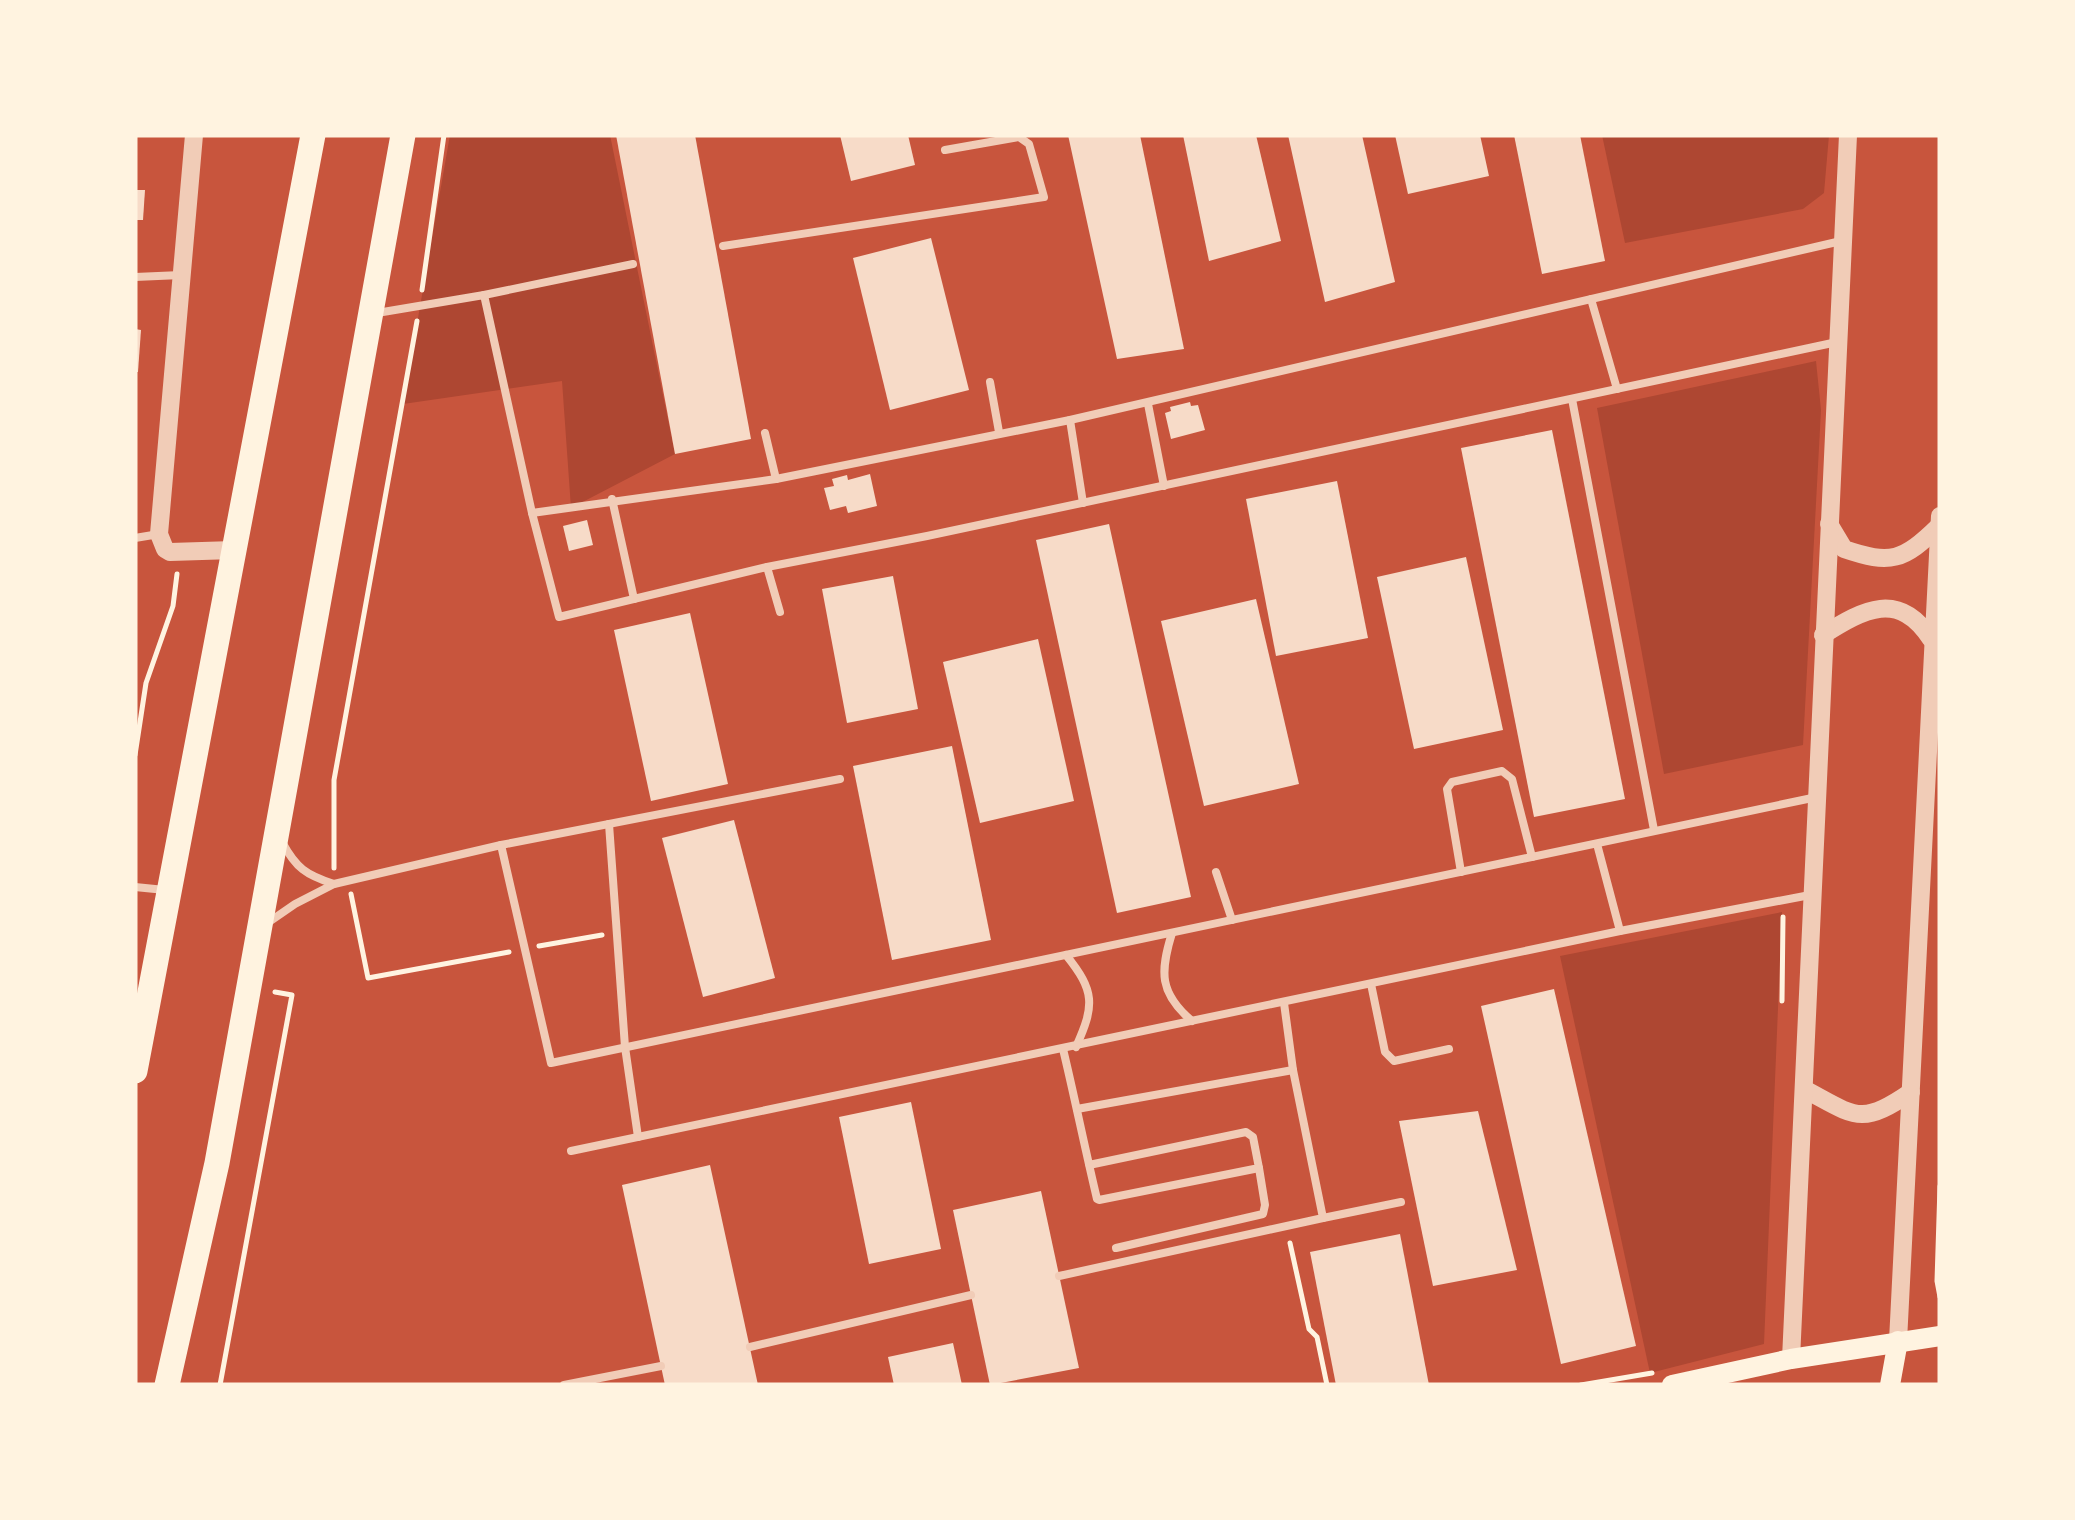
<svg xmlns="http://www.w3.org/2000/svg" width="2075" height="1520" font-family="Merriweather,serif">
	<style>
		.green { fill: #ae4732 }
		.building { fill: #f7dbc8 }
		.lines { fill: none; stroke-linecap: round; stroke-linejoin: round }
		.path { stroke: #fff3e0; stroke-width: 5 }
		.service { stroke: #f1ccb7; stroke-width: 8 }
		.tertiary { stroke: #f1ccb7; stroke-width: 18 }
		.secondary { stroke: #fff3e0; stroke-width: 20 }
		.primary { stroke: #fff3e0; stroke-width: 25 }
	</style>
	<rect width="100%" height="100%" fill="#c8553d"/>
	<!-- green -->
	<g class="green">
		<polygon points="450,135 610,135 675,454 571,508 562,381 403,404"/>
		<polygon points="1602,135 1829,135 1824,193 1803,209 1625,243"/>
		<polygon points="1816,361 1821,410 1803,745 1664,774 1597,408"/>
		<polygon points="1782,912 1764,1344 1650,1373 1560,956"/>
	</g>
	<!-- building -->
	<g class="building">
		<polygon points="616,135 695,135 751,439 675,454"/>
		<polygon points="840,135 908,135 915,165 851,181"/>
		<polygon points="1068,135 1140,135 1184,349 1117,359"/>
		<polygon points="1183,135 1256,135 1281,241 1209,261"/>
		<polygon points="1288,135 1362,135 1395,282 1325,302"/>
		<polygon points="1395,135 1480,135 1489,176 1408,194"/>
		<polygon points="1514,135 1580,135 1605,261 1542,274"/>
		<polygon points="135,190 145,190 143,220 135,220"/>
		<polygon points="931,238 969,390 890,410 853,258"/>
		<polygon points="135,329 141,330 138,372 135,372"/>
		<polygon points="1190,402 1191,406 1198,405 1205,430 1171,439 1165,413 1171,411 1170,407"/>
		<polygon points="1552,430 1625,799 1534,817 1461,448"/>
		<polygon points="870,474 877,506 848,513 846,506 830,510 824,488 834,486 832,479 847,475 848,480"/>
		<polygon points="1337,481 1368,638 1276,656 1246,499"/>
		<polygon points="587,520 593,545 569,551 563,526"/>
		<polygon points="1109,524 1191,897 1117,913 1036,540"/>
		<polygon points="1466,557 1503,730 1414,749 1377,577"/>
		<polygon points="893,576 918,709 847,723 822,589"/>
		<polygon points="1256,599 1299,784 1204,806 1161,621"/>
		<polygon points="690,613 728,784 651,801 614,630"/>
		<polygon points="1038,639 1074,801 980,823 943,662"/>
		<polygon points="952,746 991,940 892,960 853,766"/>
		<polygon points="734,820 775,978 703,997 662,838"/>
		<polygon points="1554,989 1636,1346 1561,1364 1481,1006"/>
		<polygon points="911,1102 941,1249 869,1264 839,1117"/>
		<polygon points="1478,1111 1517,1270 1433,1286 1399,1121"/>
		<polygon points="710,1165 758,1385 665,1385 622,1185"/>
		<polygon points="1041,1191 1079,1368 990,1385 953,1210"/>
		<polygon points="1400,1234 1429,1385 1336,1385 1310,1252"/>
		<polygon points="953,1343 962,1385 894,1385 888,1357"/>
	</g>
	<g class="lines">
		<!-- path -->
		<g class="path">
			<polyline points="422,290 444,135"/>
			<polyline points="135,755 146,683 173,606 177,574"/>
			<polyline points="334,868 334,780 417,321"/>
			<polyline points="351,894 368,978 509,952"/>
			<polyline points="539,946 602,935"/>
			<polyline points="1782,1001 1783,917"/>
			<polyline points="1940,1186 1937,1281 1940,1297"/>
			<polyline points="1290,1243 1309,1329 1317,1337 1327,1385"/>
			<polyline points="220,1385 292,995 275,992"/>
			<polyline points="1581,1385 1652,1373"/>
		</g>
		<!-- service -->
		<g class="service">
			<polyline points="723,246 1044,197 1029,144 1019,137 945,150"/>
			<polyline points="135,277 181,275"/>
			<polyline points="484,295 633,264"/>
			<polyline points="1591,299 1617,389"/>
			<polyline points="377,313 484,295 532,513 559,617 767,567 927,536 1837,342"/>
			<polyline points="990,382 999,432"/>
			<polyline points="1572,399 1654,830"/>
			<polyline points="1148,404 1164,486"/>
			<polyline points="1070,420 1083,503"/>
			<polyline points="765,433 776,479"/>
			<polyline points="612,499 634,599"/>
			<polyline points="532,513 776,479 1070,420 1841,241"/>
			<polyline points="135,538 159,534"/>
			<polyline points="767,567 780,612"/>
			<polyline points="609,824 625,1047 638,1137"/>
			<path d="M282,842C296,868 306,875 334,884"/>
			<polyline points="1597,844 1620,931"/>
			<polyline points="501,845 551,1063 1817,797"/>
			<polyline points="1216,872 1232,920"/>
			<polyline points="1461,872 1447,789 1452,782 1502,771 1512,779 1532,857"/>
			<polyline points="135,887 165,890"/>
			<polyline points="266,924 295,904 334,884 501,845 840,779"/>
			<path d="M1172,933C1160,972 1159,993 1192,1021"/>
			<path d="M1066,955C1095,991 1095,1005 1076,1047"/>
			<polyline points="1371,984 1385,1052 1394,1061 1449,1049"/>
			<path d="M1063,1049C1075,1099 1085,1149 1097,1199L1099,1200L1259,1168L1253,1137L1246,1132L1089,1165"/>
			<polyline points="1077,1109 1293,1070"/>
			<polyline points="571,1151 1620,931 1810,895"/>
			<polyline points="1323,1218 1401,1202"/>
			<polyline points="1116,1248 1263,1214 1265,1205 1259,1168"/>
			<polyline points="1059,1276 1323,1218 1293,1070 1284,1003"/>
			<polyline points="750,1347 971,1295"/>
			<polyline points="564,1385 661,1366"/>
		</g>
		<!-- tertiary -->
		<g class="tertiary">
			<polyline points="194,135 159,534 165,549 170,552 234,550"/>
			<path d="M1829,524L1844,549C1891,565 1903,561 1939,526"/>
			<path d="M1823,635C1864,609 1899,590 1931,639"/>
			<path d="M1804,1089C1855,1116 1860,1127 1911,1092"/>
			<polyline points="1898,1341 1940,516"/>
			<polyline points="1791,1359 1848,135"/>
		</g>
		<!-- secondary -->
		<g class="secondary">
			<polyline points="1672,1385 1791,1359 1940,1336"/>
			<polyline points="1890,1385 1898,1341"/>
		</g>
		<!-- primary -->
		<g class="primary">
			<polyline points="135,1071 313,135"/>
			<polyline points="167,1385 217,1163 403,135"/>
		</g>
	</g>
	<!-- border -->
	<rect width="2075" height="1520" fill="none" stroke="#fff3e0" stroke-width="275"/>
</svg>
